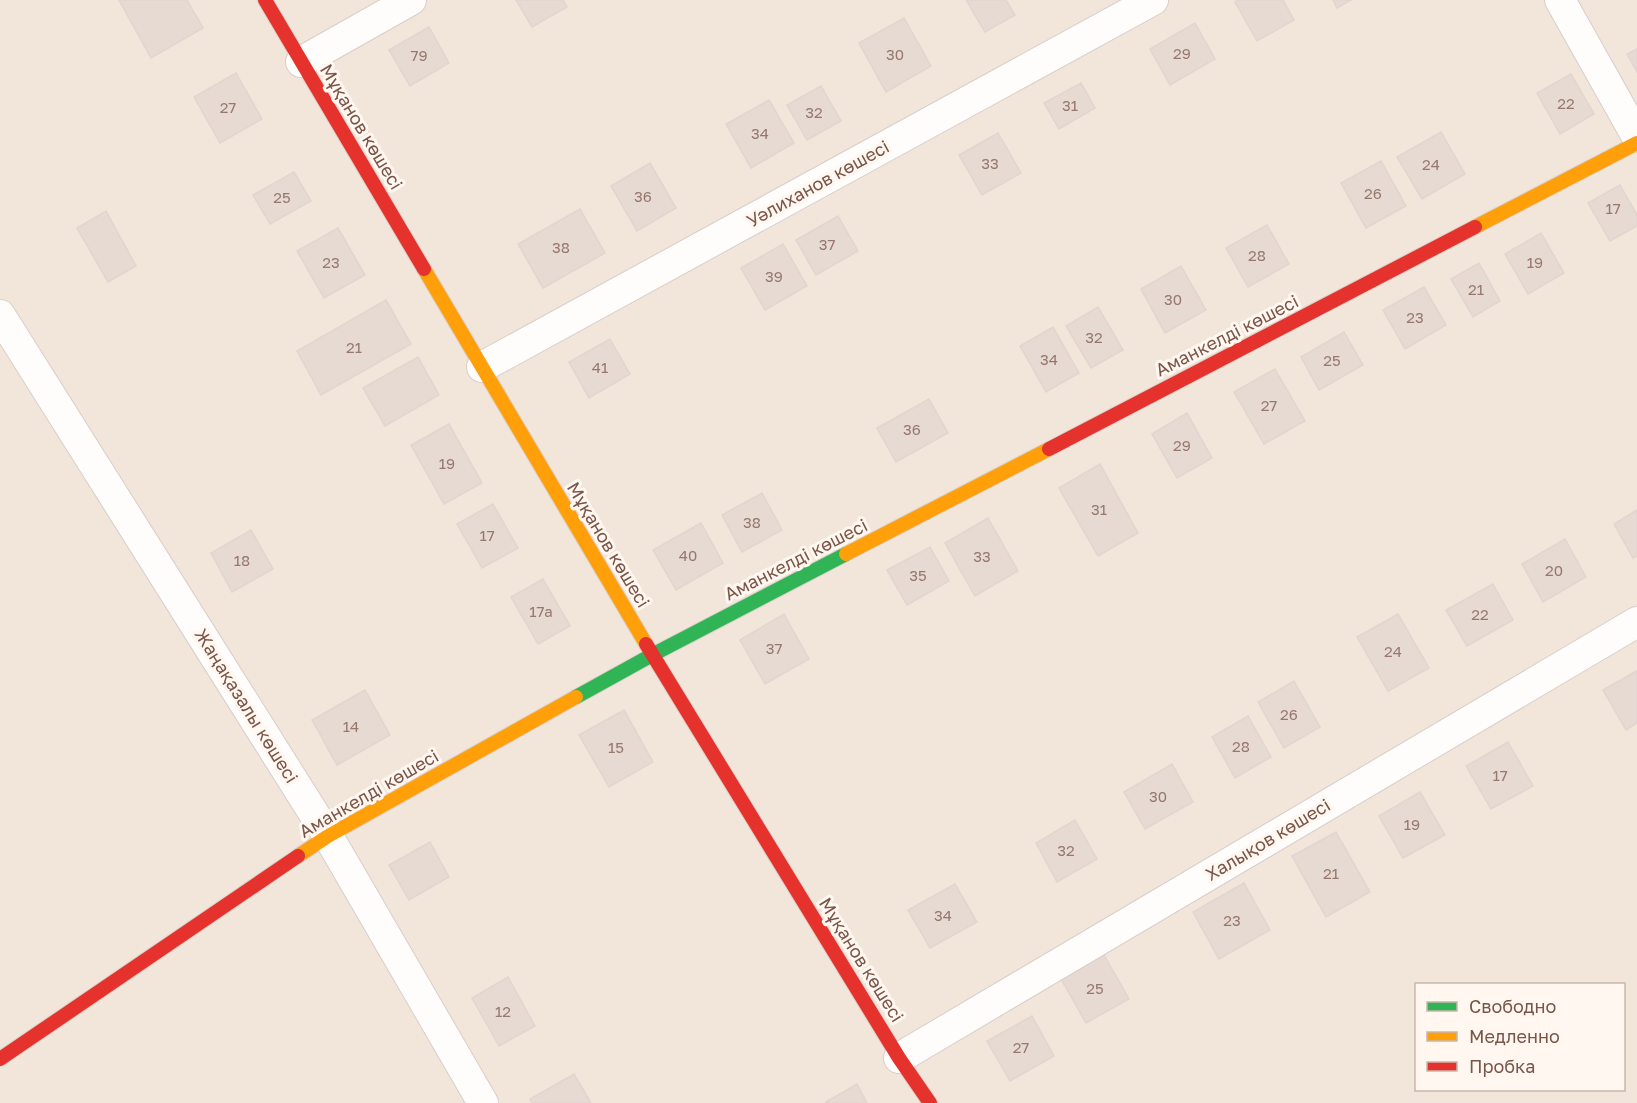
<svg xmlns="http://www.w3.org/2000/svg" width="1637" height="1103" font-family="'Golos Text',sans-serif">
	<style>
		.residential { fill: #f2e5da; fill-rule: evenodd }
		.building { fill: #e6dad3; stroke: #e2d5cf; stroke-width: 1.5 }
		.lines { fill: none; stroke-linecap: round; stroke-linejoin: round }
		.street-casing { stroke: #d8ceca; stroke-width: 32 }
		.fast-casing { stroke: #dad0ca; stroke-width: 16 }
		.slow-casing { stroke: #dad0ca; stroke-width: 16 }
		.jam-casing { stroke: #dad0ca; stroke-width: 16 }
		.street { stroke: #fefdfc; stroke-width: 30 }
		.fast { stroke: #30b455; stroke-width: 14 }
		.slow { stroke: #ff9f0a; stroke-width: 14 }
		.jam { stroke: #e5322d; stroke-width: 14 }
		.labels { text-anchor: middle; stroke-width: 6; stroke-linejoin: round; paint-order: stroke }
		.number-label { font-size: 15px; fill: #97786e }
		.street-label { font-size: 18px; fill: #7a5549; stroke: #fff7f0 }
	</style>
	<rect width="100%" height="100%" fill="#f9f3ed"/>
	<!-- residential -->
	<path class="residential" d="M0,0H1637V1103H0ZM1416,984H1624V1090H1416Z"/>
	<!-- building -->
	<g class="building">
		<polygon points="119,0 187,0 203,28 151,58"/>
		<polygon points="516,0 563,0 567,7 532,27"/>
		<polygon points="966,0 1006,0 1015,15 985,32"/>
		<polygon points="1238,0 1283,0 1294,20 1257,41 1235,2"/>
		<polygon points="1333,0 1351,0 1337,8"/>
		<polygon points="904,18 931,66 886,92 859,43"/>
		<polygon points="1195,23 1215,59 1170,85 1150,49"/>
		<polygon points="429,27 449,63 410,86 389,50"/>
		<polygon points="1637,49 1637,72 1627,54"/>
		<polygon points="236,73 262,119 220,143 194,97"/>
		<polygon points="1571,74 1594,114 1560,134 1537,93"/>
		<polygon points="1081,83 1095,108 1059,129 1044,103"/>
		<polygon points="821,86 841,121 807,140 787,105"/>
		<polygon points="769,100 794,143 751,168 726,124"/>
		<polygon points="1441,132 1465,174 1422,199 1397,157"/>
		<polygon points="998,133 1021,173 982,195 959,155"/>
		<polygon points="1381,161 1406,206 1366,228 1341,183"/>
		<polygon points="650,163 676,208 637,231 611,186"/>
		<polygon points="294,172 311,201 270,224 253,195"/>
		<polygon points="1620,185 1637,215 1637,226 1610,241 1588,203"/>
		<polygon points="580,209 605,253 543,288 518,244"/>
		<polygon points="106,211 136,266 108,282 77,228"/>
		<polygon points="838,216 858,251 816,275 796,240"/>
		<polygon points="1267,225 1289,264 1248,287 1226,248"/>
		<polygon points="338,228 365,275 324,298 297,251"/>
		<polygon points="1541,233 1564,273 1528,294 1505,254"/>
		<polygon points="783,244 807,286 765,310 741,268"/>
		<polygon points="1479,263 1500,301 1473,317 1451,279"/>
		<polygon points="1181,266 1206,310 1165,333 1141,289"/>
		<polygon points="1424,287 1446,325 1405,349 1383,310"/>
		<polygon points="386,300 411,344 321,395 297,351"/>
		<polygon points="1098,307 1123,350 1091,368 1066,326"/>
		<polygon points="1053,327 1079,373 1046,392 1020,346"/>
		<polygon points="1344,332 1363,365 1319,390 1301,357"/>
		<polygon points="610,339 630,374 589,398 569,362"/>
		<polygon points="418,357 439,395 385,426 363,388"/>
		<polygon points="1275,369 1305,421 1264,444 1234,392"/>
		<polygon points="929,399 948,433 896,462 877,428"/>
		<polygon points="1187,413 1212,458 1177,478 1152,434"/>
		<polygon points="449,424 482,483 444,504 411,445"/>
		<polygon points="1100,464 1138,533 1098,556 1059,488"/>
		<polygon points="762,493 782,530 742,552 722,515"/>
		<polygon points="493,504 518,548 482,568 457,524"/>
		<polygon points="1637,510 1637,556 1633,558 1614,524"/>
		<polygon points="988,518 1018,571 975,596 945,543"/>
		<polygon points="701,523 723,563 676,590 653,550"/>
		<polygon points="251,530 273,569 232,592 211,553"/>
		<polygon points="1565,539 1586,577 1543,602 1522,564"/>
		<polygon points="930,547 949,581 907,605 887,570"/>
		<polygon points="543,579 570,626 538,644 511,597"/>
		<polygon points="1493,584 1513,620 1467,646 1446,610"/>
		<polygon points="784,614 809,659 765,684 740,640"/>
		<polygon points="1398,614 1429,668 1388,691 1357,637"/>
		<polygon points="1636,671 1637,674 1637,723 1626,730 1603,690"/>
		<polygon points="1294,681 1320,727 1284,748 1258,702"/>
		<polygon points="365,690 390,735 337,765 312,720"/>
		<polygon points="624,710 653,762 609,787 579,735"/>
		<polygon points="1248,716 1271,757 1235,778 1212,737"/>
		<polygon points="1508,742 1533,786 1491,809 1466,766"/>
		<polygon points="1172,764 1193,802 1145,829 1124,792"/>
		<polygon points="1420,792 1445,835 1403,858 1379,816"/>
		<polygon points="1075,820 1097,859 1057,882 1036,843"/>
		<polygon points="1336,832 1370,892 1326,917 1292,856"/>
		<polygon points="430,842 449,877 409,900 389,865"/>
		<polygon points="1244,883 1270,930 1219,959 1193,912"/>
		<polygon points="955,884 977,922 930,948 908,910"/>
		<polygon points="1104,955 1129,999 1086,1023 1061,979"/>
		<polygon points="508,977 535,1026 499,1046 472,998"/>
		<polygon points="1032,1016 1054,1056 1010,1081 987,1041"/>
		<polygon points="574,1074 591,1103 532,1103 530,1099"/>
		<polygon points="857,1084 867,1103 826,1103 826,1102"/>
	</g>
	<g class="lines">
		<defs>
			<g id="street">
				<polyline points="1560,0 1637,137"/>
				<polyline points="301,62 411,0"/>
				<polyline points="0,315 328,836 483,1103"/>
				<polyline points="482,367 1153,0"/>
				<polyline points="899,1058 1637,622"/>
			</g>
			<polyline id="fast" points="576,697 652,655 846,554"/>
			<g id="slow">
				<polyline points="1475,227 1637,143"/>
				<polyline points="424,269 646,644"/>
				<polyline points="846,554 1049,449"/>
				<polyline points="298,856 328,836 576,697"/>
			</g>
			<g id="jam">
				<polyline points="265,0 424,269"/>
				<polyline points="1049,449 1475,227"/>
				<polyline points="646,644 899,1058 930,1103"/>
				<polyline points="0,1059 298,856"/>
			</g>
		</defs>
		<!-- street casing -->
		<use href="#street" class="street-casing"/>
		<!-- fast casing -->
		<use href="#fast" class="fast-casing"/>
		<!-- slow casing -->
		<use href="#slow" class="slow-casing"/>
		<!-- jam casing -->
		<use href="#jam" class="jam-casing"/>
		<!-- street -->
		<use href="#street" class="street"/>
		<!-- fast -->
		<use href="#fast" class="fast"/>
		<!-- slow -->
		<use href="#slow" class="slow"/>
		<!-- jam -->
		<use href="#jam" class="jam"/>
	</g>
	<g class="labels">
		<!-- number labels -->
		<g class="number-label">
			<text x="1182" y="59">29</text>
			<text x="895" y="60">30</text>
			<text x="419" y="61">79</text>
			<text x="1566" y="109">22</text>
			<text x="1070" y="111">31</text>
			<text x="228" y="113">27</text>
			<text x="814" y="118">32</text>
			<text x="760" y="139">34</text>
			<text x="990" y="169">33</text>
			<text x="1431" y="170">24</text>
			<text x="1373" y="199">26</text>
			<text x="643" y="202">36</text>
			<text x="282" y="203">25</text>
			<text x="1613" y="214">17</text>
			<text x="827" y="250">37</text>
			<text x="561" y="253">38</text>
			<text x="1257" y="261">28</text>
			<text x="331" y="268">23</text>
			<text x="1535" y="268">19</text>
			<text x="774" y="282">39</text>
			<text x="1476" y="295">21</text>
			<text x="1173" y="305">30</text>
			<text x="1415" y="323">23</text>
			<text x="1094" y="343">32</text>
			<text x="354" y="353">21</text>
			<text x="1049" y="365">34</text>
			<text x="1332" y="366">25</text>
			<text x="600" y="373">41</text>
			<text x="1269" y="411">27</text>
			<text x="912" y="435">36</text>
			<text x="1182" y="451">29</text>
			<text x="447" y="469">19</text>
			<text x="1099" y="515">31</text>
			<text x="752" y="528">38</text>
			<text x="487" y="541">17</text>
			<text x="688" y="561">40</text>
			<text x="982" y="562">33</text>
			<text x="242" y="566">18</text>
			<text x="1554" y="576">20</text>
			<text x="918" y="581">35</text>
			<text x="541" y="617">17а</text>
			<text x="1480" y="620">22</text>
			<text x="774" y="654">37</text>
			<text x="1393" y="657">24</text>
			<text x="1289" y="720">26</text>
			<text x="351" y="732">14</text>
			<text x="1241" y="752">28</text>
			<text x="616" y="753">15</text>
			<text x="1500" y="781">17</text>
			<text x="1158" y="802">30</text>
			<text x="1412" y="830">19</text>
			<text x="1066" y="856">32</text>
			<text x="1331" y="879">21</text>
			<text x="943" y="921">34</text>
			<text x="1232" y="926">23</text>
			<text x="1095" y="994">25</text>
			<text x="503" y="1017">12</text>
			<text x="1021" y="1053">27</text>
		</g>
		<!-- street labels -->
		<g class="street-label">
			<text transform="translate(361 127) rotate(59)" y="6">Мұқанов көшесі</text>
			<text transform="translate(818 184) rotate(-29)" y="6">Уәлиханов көшесі</text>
			<text transform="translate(1227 336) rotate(-27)" y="6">Аманкелді көшесі</text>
			<text transform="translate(608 545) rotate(59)" y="6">Мұқанов көшесі</text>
			<text transform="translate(796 560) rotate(-27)" y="6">Аманкелді көшесі</text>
			<text transform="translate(246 706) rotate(58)" y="6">Жаңақазалы көшесі</text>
			<text transform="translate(369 794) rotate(-30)" y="6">Аманкелді көшесі</text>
			<text transform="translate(1268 840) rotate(-31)" y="6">Халықов көшесі</text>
			<text transform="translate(861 960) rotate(58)" y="6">Мұқанов көшесі</text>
		</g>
	</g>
	<!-- legend -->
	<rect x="1415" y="983" width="210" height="108" fill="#fff7f0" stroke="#cab6ad" stroke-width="1.5"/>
	<rect x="1427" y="1002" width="30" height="9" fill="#30b455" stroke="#cab6ad" stroke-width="1.5"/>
	<text x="1469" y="1013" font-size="18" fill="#7a5549">Свободно</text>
	<rect x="1427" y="1032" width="30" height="9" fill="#ff9f0a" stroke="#cab6ad" stroke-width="1.5"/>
	<text x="1469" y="1043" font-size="18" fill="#7a5549">Медленно</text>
	<rect x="1427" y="1062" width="30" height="9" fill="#e5322d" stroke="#cab6ad" stroke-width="1.5"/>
	<text x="1469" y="1073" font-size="18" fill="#7a5549">Пробка</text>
</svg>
